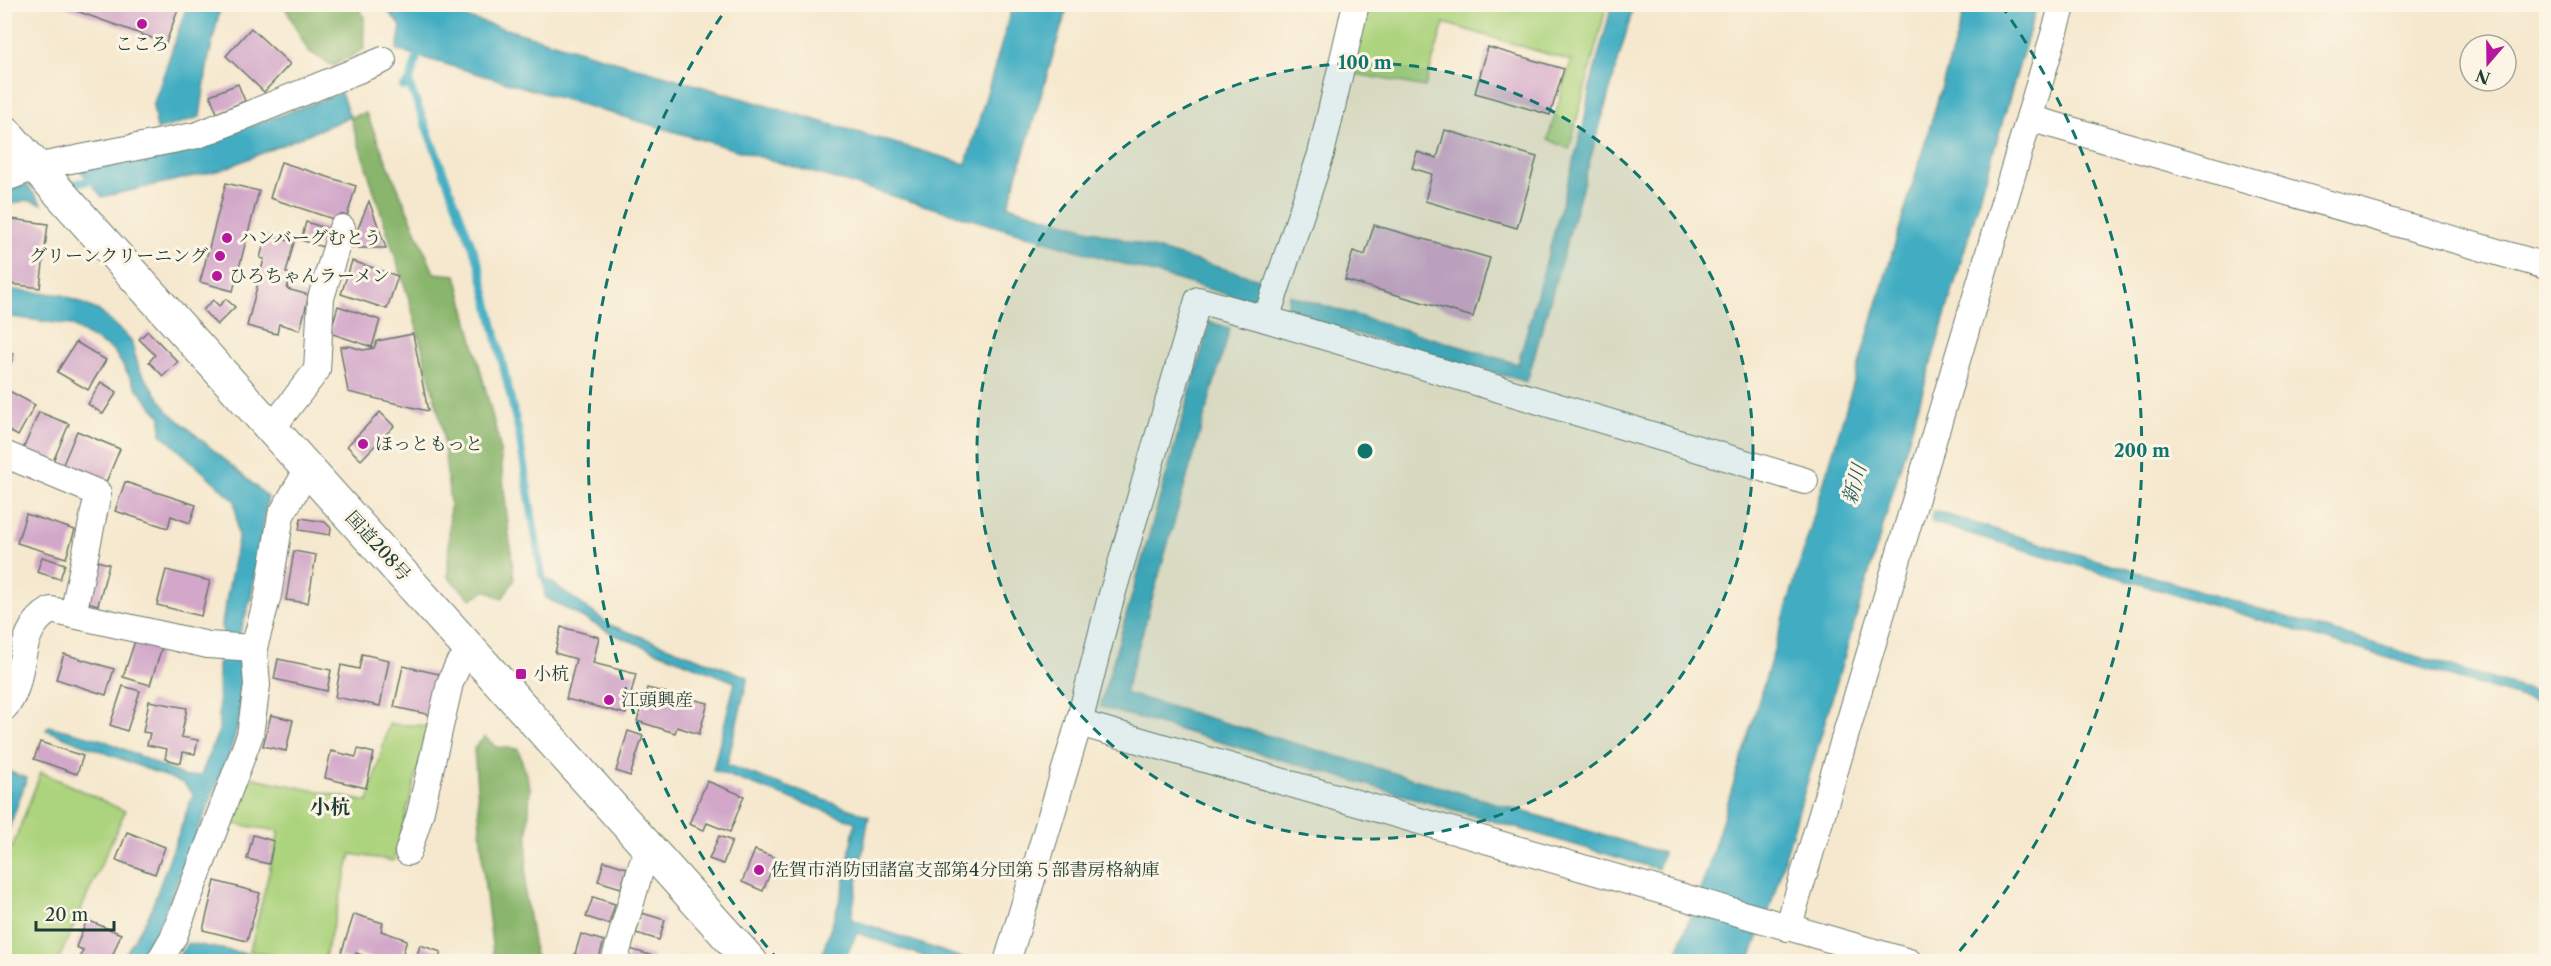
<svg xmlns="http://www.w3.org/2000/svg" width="2551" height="966" font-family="'Libre Caslon Text','Noto Serif JP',serif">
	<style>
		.green { fill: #acd37d; stroke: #668858; stroke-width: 1.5 }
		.forest { fill: #89b56c; stroke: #547950; stroke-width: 1.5 }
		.water { fill: #43adc2; stroke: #31757b; stroke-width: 1.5 }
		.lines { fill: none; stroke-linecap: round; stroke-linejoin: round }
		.stream { stroke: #43adc2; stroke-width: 8 }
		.building { fill: #d2a7c9 }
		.minor-casing { stroke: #6a796a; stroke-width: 28 }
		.trunk-casing { stroke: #6a796a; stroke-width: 35 }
		.minor { stroke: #fff; stroke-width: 26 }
		.trunk { stroke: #fff; stroke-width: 33 }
		.ring { fill: none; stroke: #0f766e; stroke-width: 3; stroke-dasharray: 10 8 }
		.poi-dot { fill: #b5179e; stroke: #fcf5e5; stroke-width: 2 }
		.labels { text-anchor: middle; stroke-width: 6; stroke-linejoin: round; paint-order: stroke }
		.poi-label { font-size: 18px; fill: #1f3d34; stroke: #fcf5e5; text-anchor: start }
		.street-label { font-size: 18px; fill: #1f3d34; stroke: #fcf5e5 }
		.water-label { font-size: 20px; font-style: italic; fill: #2a5f5f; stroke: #fcf5e5 }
		.neighbourhood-label { font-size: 20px; font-weight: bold; fill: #1f3d34; stroke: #fcf5e5 }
		.centre { fill: #0f766e; stroke: #fcf5e5; stroke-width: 3 }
		.ring-label { font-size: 18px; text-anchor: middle; font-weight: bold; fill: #0f766e; stroke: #fcf5e5; stroke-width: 6; stroke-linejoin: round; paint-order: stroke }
	</style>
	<rect width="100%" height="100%" fill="#fcf5e5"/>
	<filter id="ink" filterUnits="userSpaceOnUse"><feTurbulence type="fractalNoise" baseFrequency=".0167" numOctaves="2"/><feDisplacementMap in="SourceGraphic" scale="12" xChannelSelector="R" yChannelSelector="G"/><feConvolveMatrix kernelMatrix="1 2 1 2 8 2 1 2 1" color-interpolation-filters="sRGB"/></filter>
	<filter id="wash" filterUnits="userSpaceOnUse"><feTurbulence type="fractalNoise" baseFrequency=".008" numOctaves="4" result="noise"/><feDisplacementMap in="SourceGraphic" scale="24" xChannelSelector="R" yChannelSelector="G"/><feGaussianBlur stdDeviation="1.35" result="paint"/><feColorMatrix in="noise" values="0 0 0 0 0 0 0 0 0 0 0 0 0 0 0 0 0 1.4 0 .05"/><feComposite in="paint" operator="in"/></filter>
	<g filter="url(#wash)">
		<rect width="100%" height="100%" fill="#f5e8ce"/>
		<!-- green -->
		<g class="green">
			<polygon points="1365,5 1607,5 1569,149 1548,139 1571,61 1444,23 1425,87 1350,73"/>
			<polygon points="389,724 429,726 394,861 351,854 324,961 298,961 250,951 279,831 233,824 250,777 368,802"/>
			<polygon points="41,772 125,811 58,961 5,961 5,846 12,848"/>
		</g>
		<!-- forest -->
		<g class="forest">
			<polygon points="284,5 356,5 364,16 364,49 333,66 308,51"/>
			<polygon points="366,113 434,273 456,275 499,442 514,580 502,599 486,590 471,599 448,577 450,503 442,426 410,302 350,117"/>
			<polygon points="485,737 496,747 518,749 530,787 525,892 536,961 494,961 484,878 474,748"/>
		</g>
		<!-- water -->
		<g class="water">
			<polygon points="187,5 221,5 208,61 200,117 157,130 153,106"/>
			<polygon points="382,5 424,5 966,164 1013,5 1068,5 1008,206 1263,280 1256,303 397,50 401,26"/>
			<polygon points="1612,5 1634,5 1527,382 1286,314 1289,295 1518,364 1584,123 1590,87"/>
			<polygon points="1966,5 2037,5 1770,908 1749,961 1673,962 1705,877 1763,687"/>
			<polygon points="341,93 350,117 221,170 102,197 80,170 179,152"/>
			<polygon points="26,184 42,204 26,200 5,206 5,191"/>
			<polygon points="5,289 63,295 99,311 131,340 139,369 168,411 268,497 251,598 238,639 245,673 242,712 230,752 156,934 140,961 121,961 149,915 193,794 183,783 46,730 49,726 103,740 186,777 201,775 219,730 218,664 225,652 222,623 238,539 235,501 161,434 161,417 138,390 114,351 71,325 5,316"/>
			<polygon points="1210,322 1230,328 1125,693 1663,853 1658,869 1100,707"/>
			<polygon points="1934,511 2546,695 2546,705 1931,522"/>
			<polygon points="542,575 610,625 748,677 727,765 869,816 851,919 970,961 937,961 857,933 844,961 820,961 843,890 855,822 713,770 735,682 615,635 545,597"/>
			<polygon points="7,771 27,778 8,831 4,830"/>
			<polygon points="188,943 286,961 205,962 178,956"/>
		</g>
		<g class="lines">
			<!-- stream -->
			<g class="stream">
				<polyline points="409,83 479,264 518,429 542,575"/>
				<polyline points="403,87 409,83 420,48"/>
				<polyline points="65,185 100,179"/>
			</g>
		</g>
		<g id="blocks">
			<!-- building -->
			<g class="building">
				<polygon points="57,4 180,4 166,43"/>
				<polygon points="251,28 290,64 264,92 226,56"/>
				<polygon points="1488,47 1564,69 1550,115 1475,93"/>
				<polygon points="238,84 245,101 217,113 210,95"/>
				<polygon points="1445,130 1537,157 1517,228 1425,201 1432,174 1412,168 1417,152 1437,158"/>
				<polygon points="281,162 356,186 345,223 270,198"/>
				<polygon points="226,183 259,191 233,291 200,282"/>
				<polygon points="369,201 386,248 350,248"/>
				<polygon points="4,218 48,224 40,288 4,283"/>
				<polygon points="306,222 335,231 329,249 301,240"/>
				<polygon points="1374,225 1490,258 1473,317 1345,280 1353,251 1365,255"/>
				<polygon points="266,235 294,242 286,273 291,274 287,289 309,295 300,330 279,324 277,334 247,326 264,259 260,258"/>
				<polygon points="352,261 398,276 387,309 341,294"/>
				<polygon points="226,299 235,307 217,325 203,310 213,300 219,306"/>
				<polygon points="338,306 380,320 372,347 330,333"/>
				<polygon points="148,331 178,362 163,376 149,362 155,355 139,339"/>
				<polygon points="413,334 428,411 348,392 340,347 349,346 363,350 374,348 377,341"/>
				<polygon points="76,342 106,360 88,390 57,372"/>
				<polygon points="4,350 14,354 5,380 4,380"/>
				<polygon points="101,382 117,392 103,414 88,404"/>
				<polygon points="4,388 35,405 18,436 4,428"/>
				<polygon points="39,412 69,424 51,466 21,454"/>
				<polygon points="380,412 394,426 361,460 347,446"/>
				<polygon points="77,431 120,449 104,487 61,469"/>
				<polygon points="125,482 196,505 190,523 171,516 168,528 115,511"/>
				<polygon points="26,514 75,530 66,558 17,543"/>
				<polygon points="301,518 325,522 331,528 330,535 299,530"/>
				<polygon points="294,551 316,555 308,603 286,600"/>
				<polygon points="42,557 65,564 60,579 37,572"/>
				<polygon points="89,559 109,564 98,605 79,600"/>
				<polygon points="166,570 210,581 201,616 157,605"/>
				<polygon points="561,627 599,637 593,663 636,674 626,714 566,699 576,659 555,653"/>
				<polygon points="136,638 162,647 150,685 123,677"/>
				<polygon points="4,642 14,645 5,674 4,674"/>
				<polygon points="64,654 114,669 106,695 56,679"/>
				<polygon points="362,654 389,660 380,706 335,697 341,665 359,669"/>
				<polygon points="278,659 331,670 327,691 274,679"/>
				<polygon points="403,666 439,674 431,715 394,707"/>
				<polygon points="123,686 140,691 127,731 110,725"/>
				<polygon points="647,688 708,703 699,734 677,727 675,733 637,721"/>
				<polygon points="149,701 187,708 181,737 198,740 195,754 183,752 181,763 165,759 167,749 147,745 150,733 143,732"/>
				<polygon points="271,715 293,720 286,751 263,746"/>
				<polygon points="628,731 643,736 630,776 616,771"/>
				<polygon points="40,742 83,756 77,774 34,759"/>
				<polygon points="358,749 374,753 366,788 325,778 331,751 356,757"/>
				<polygon points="707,781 744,796 730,832 707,823 704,830 689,824"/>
				<polygon points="127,832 165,847 155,874 116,860"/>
				<polygon points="253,835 274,841 269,864 247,859"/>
				<polygon points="719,836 732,841 723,864 709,859"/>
				<polygon points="755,850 776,858 763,891 742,882"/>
				<polygon points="604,861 627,868 621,888 598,881"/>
				<polygon points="215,881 260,893 247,941 203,930"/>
				<polygon points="593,897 615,904 609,924 586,917"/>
				<polygon points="642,913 665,920 659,940 636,933"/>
				<polygon points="354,914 383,923 381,931 407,940 400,962 383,962 356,953 353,961 340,957"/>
				<polygon points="87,920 121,934 110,962 79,960 83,950 76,947"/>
				<polygon points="581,934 604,941 598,961 575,954"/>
				<polygon points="420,945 441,952 438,962 415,962"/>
				<polygon points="630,949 653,956 651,962 626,962"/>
				<polygon points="681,956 697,961 697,962 680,962"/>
			</g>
		</g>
	</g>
	<g filter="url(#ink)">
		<use href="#blocks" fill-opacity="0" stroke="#6a796a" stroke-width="1.5"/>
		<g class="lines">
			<defs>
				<g id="minor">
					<polyline points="2029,118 2546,266"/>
					<polyline points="4,179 35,167 198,135 383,60"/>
					<polyline points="1266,319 1805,481"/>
					<polyline points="272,428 317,370 321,298 342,228"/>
					<polyline points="4,454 98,493 73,615"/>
					<path d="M4,708C29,684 12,631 51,610L208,645L254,648"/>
					<polyline points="1079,723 1109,605 1198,300 1266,319 1321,154 1356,4"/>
					<polyline points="408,852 420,814 450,683 458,665 473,652"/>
					<polyline points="1788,928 2063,4"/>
					<polyline points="159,962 174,936 250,735 257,685 254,648 268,595 281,515 308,469"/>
					<polyline points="614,962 642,864 653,852"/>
					<polyline points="1007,962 1079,723 1909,962"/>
				</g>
				<polyline id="trunk" points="4,131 751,962"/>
			</defs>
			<!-- minor casing -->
			<use href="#minor" class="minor-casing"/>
			<!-- trunk casing -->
			<use href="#trunk" class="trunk-casing"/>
			<!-- minor -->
			<use href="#minor" class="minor"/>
			<!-- trunk -->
			<use href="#trunk" class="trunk"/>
		</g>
	</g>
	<!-- distance rings -->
	<circle cx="1365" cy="451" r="388" fill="#0f766e" fill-opacity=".12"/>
	<g class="ring">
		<circle cx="1365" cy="451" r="388"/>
		<path d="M779 961A777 777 0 0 1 729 5M2001 5A777 777 0 0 1 1951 961"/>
	</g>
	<!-- markers -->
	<g class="poi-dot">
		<circle cx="142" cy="24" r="6"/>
		<circle cx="227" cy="238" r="6"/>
		<circle cx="220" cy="256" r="6"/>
		<circle cx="217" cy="276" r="6"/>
		<circle cx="363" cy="444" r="6"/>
		<rect x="515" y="668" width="12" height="12" rx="3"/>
		<circle cx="609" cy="700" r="6"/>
		<circle cx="759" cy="870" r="6"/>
	</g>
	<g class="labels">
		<!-- poi labels -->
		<g class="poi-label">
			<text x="142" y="50" text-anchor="middle">こころ</text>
			<text x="239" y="244">ハンバーグむとう</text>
			<text x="208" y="262" text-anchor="end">グリーンクリーニング</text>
			<text x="229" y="282">ひろちゃんラーメン</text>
			<text x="375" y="450">ほっともっと</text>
			<text x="533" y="680">小杭</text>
			<text x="621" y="706">江頭興産</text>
			<text x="771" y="876">佐賀市消防団諸富支部第4分団第５部書房格納庫</text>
		</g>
		<!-- street labels -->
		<g class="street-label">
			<text transform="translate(378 546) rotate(48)" y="6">国道208号</text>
		</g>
		<!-- water labels -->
		<g class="water-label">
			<text transform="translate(1854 484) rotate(-74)" y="7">新川</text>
		</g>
		<!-- neighbourhood labels -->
		<g class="neighbourhood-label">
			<text x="330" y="814">小杭</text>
		</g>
	</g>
	<circle cx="1365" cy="451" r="9" class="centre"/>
	<g class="ring-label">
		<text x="1365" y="69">100 m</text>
		<text x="2142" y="457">200 m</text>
	</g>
	<!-- margin -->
	<rect width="2551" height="966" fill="none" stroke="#fcf5e5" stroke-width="24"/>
	<!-- north arrow -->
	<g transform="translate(2488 63) rotate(200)"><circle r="28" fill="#fcf5e5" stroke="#a4ab9e" stroke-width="1.5"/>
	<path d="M0-4.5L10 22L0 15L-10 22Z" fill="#b5179e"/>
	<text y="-9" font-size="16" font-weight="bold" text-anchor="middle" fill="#1f3d34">N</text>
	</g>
	<!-- scale -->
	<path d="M36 921v9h78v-9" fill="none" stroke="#1f3d34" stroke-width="3"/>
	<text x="45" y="921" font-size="18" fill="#1f3d34" stroke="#fcf5e5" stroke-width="4.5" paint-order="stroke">20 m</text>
</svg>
